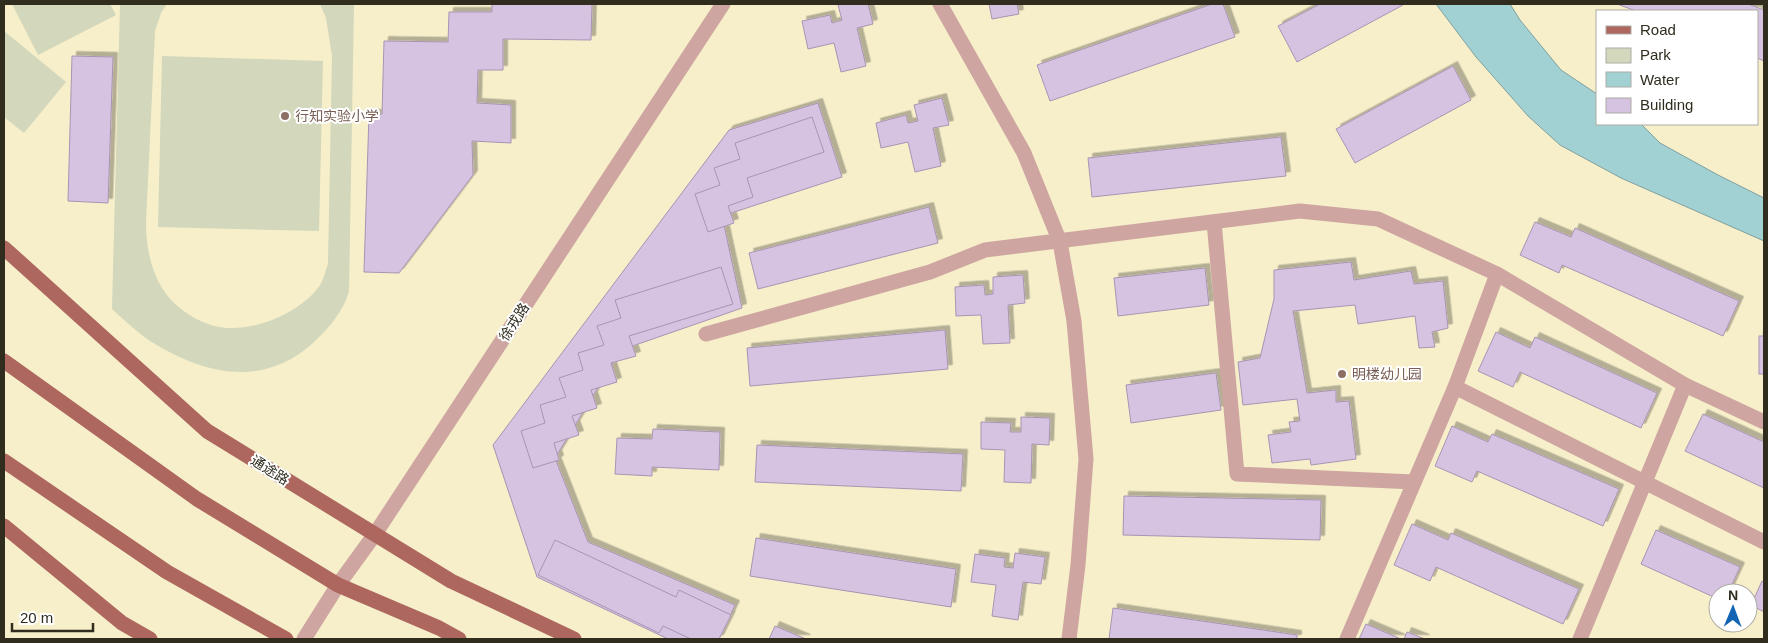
<svg xmlns="http://www.w3.org/2000/svg" width="1768" height="643" font-family="Arial,'Noto Sans SC',sans-serif">
	<style>
		.green { fill: #d3d7bc }
		.water { fill: #a2d1d4; stroke: #80a09e }
		.building { fill: #d6c2e1; stroke: #a894b3; filter: url(#shadow) }
		.lines { fill: none; stroke-linecap: round; stroke-linejoin: round }
		.minor { stroke: #cea5a0; stroke-width: 15 }
		.major { stroke: #ae675f; stroke-width: 15 }
		.education-dot { fill: #8d6e63; stroke: #fff; stroke-width: 2 }
		.labels { text-anchor: middle; stroke-width: 4; stroke-linejoin: round; paint-order: stroke }
		.education-label { font-size: 14px; fill: #785e54; stroke: #fff; text-anchor: start }
		.street-label { font-size: 14px; fill: #302d1f; stroke: #fff }
	</style>
	<defs>
		<filter id="shadow"><feDropShadow dx="4.5" dy="-4.5" stdDeviation="0" flood-color="#0004"/></filter>
	</defs>
	<rect width="100%" height="100%" fill="#f6efca"/>
	<!-- green -->
	<g class="green">
		<polygon points="12,4 110,4 116,15 38,55"/>
		<path d="M120,4H167L161,13L155,31L146,223C146,251 153,283 175,304C185,313 198,321 211,325C245,336 296,316 318,288C323,282 325,272 328,264L332,56L326,18L320,4H354L349,291C344,311 328,329 313,343C262,389 203,374 150,341C137,332 124,320 112,309Z"/>
		<polygon points="4,31 66,82 24,133 4,117"/>
		<polygon points="162,56 323,61 319,231 158,227"/>
	</g>
	<!-- water -->
	<polygon class="water" points="1436,4 1510,4 1520,20 1561,70 1597,94 1597,124 1641,124 1660,143 1718,175 1764,198 1764,241 1621,178 1560,145 1528,116 1476,57"/>
	<!-- building -->
	<g class="building">
		<polygon points="492,4 592,4 591,40 503,39 503,70 478,70 477,103 511,105 511,143 472,141 473,175 399,273 364,272 369,114 382,114 384,41 448,42 449,12 492,12"/>
		<polygon points="843,4 868,4 873,24 857,28 866,66 841,72 834,43 808,49 802,21 830,15 832,23 842,20 838,5"/>
		<polygon points="989,4 1017,4 1019,14 992,19"/>
		<polygon points="1212,4 1223,4 1235,37 1050,101 1037,65"/>
		<polygon points="1320,4 1403,4 1403,5 1297,62 1278,26"/>
		<polygon points="1617,4 1748,4 1764,10 1764,61 1757,58 1757,11 1636,11"/>
		<polygon points="72,56 113,57 108,203 68,201"/>
		<polygon points="1453,66 1471,100 1355,163 1336,129"/>
		<polygon points="942,98 949,125 933,128 941,166 915,172 908,142 881,148 876,123 906,115 908,123 918,121 914,105"/>
		<polygon points="818,103 842,177 722,216 742,308 621,350 555,458 588,542 735,605 719,639 668,639 537,577 493,445 729,130"/>
		<polygon points="812,117 824,152 747,178 753,197 728,206 734,223 708,232 695,194 720,185 714,168 740,159 735,143"/>
		<polygon points="1281,137 1286,176 1092,197 1088,158"/>
		<polygon points="929,207 938,243 758,289 749,253"/>
		<polygon points="1535,222 1571,237 1575,228 1739,301 1723,336 1562,265 1559,273 1520,255"/>
		<polygon points="1351,262 1354,280 1411,271 1414,284 1443,281 1448,328 1432,332 1435,347 1419,348 1415,316 1358,324 1355,305 1293,311 1307,393 1336,390 1336,402 1349,401 1356,459 1311,465 1310,459 1272,463 1268,435 1291,432 1289,422 1300,421 1297,399 1243,405 1238,362 1260,358 1274,299 1274,270"/>
		<polygon points="721,267 733,304 629,336 636,356 611,363 617,382 591,390 597,408 572,416 579,435 554,443 559,460 533,468 521,431 545,423 540,405 566,397 559,378 583,370 578,353 604,345 597,326 621,318 615,300"/>
		<polygon points="1205,268 1209,305 1118,316 1114,278"/>
		<polygon points="1023,275 1025,303 1008,305 1010,343 983,344 981,315 956,316 955,287 984,285 985,295 993,294 993,277"/>
		<polygon points="945,330 948,369 750,386 747,348"/>
		<polygon points="1496,332 1530,348 1535,337 1657,393 1641,428 1520,372 1513,387 1478,371"/>
		<rect x="1759" y="336" width="5" height="38"/>
		<polygon points="1216,373 1221,410 1131,423 1126,385"/>
		<polygon points="1703,414 1764,442 1764,488 1685,451"/>
		<polygon points="1021,417 1050,418 1049,445 1032,444 1031,483 1004,482 1005,450 981,449 981,422 1011,423 1010,432 1021,432"/>
		<polygon points="1452,426 1488,442 1492,434 1619,489 1603,526 1477,471 1472,482 1435,466"/>
		<polygon points="653,429 720,432 719,470 652,467 652,476 615,474 617,438 652,439"/>
		<polygon points="757,445 963,454 961,491 755,482"/>
		<polygon points="1124,496 1321,500 1320,540 1123,535"/>
		<polygon points="1412,524 1448,540 1451,533 1579,589 1563,624 1436,567 1430,581 1394,565"/>
		<polygon points="1656,530 1740,567 1728,593 1718,593 1718,599 1641,564"/>
		<polygon points="756,538 956,569 951,607 750,576"/>
		<polygon points="555,540 676,597 679,590 731,615 719,639 691,639 663,626 659,633 538,575"/>
		<polygon points="1015,553 1045,557 1041,584 1023,582 1018,620 992,616 996,585 971,582 975,554 1005,558 1004,567 1013,568"/>
		<polygon points="1762,581 1764,582 1764,612 1751,605"/>
		<polygon points="1113,608 1297,635 1297,639 1109,639"/>
		<polygon points="1366,624 1401,639 1359,639"/>
		<polygon points="775,626 806,639 769,639"/>
		<polygon points="1407,632 1425,639 1404,639"/>
	</g>
	<g class="lines">
		<!-- minor -->
		<g class="minor">
			<polyline points="940,4 1024,153 1060,242 1074,321 1086,459 1078,565 1069,639"/>
			<polyline points="1214,222 1237,474 1414,482"/>
			<polyline points="706,334 930,272 985,250 1300,211 1378,219 1497,274 1685,385 1764,422"/>
			<polyline points="1455,387 1764,542"/>
			<polyline points="304,639 338,585 375,534 723,4"/>
			<polyline points="1347,639 1455,387 1497,274"/>
			<polyline points="1580,639 1685,385"/>
		</g>
		<!-- major -->
		<g class="major">
			<polyline points="4,248 207,431 451,581 574,639"/>
			<polyline points="4,361 197,499 338,585 439,628 459,639"/>
			<polyline points="4,461 167,572 286,639"/>
			<polyline points="4,526 122,623 150,639"/>
		</g>
	</g>
	<!-- markers -->
	<g class="education-dot">
		<circle cx="285" cy="116" r="5"/>
		<circle cx="1342" cy="374" r="5"/>
	</g>
	<g class="labels">
		<!-- education labels -->
		<g class="education-label">
			<text x="295" y="121">行知实验小学</text>
			<text x="1352" y="379">明楼幼儿园</text>
		</g>
		<!-- street labels -->
		<g class="street-label">
			<text transform="translate(514 322) rotate(-57)" y="5">徐戎路</text>
			<text transform="translate(270 470) rotate(32)" y="5">通途路</text>
		</g>
	</g>
	<!-- border -->
	<rect width="1768" height="643" fill="none" stroke="#302d1f" stroke-width="10"/>
	<!-- legend -->
	<rect x="1596" y="10" width="162" height="115" fill="#ffffff" stroke="#acaba5"/>
	<rect x="1606" y="26" width="25" height="8" fill="#ae675f" stroke="#acaba5"/>
	<text x="1640" y="35" font-size="15" fill="#302d1f">Road</text>
	<rect x="1606" y="48" width="25" height="15" fill="#d3d7bc" stroke="#acaba5"/>
	<text x="1640" y="60" font-size="15" fill="#302d1f">Park</text>
	<rect x="1606" y="72" width="25" height="15" fill="#a2d1d4" stroke="#acaba5"/>
	<text x="1640" y="85" font-size="15" fill="#302d1f">Water</text>
	<rect x="1606" y="98" width="25" height="15" fill="#d6c2e1" stroke="#acaba5"/>
	<text x="1640" y="110" font-size="15" fill="#302d1f">Building</text>
	<!-- north arrow -->
	<g transform="translate(1733 608) rotate(1)"><circle r="24" fill="#ffffff" stroke="#acaba5"/>
	<path d="M0-4L9 19L0 12L-9 19Z" fill="#1165b3"/>
	<text y="-8" font-size="14" font-weight="bold" text-anchor="middle" fill="#302d1f">N</text>
	</g>
	<!-- scale -->
	<path d="M12 623v8h81v-8" fill="none" stroke="#302d1f" stroke-width="2.5"/>
	<text x="20" y="623" font-size="15" fill="#302d1f" stroke="#ffffff" stroke-width="4" paint-order="stroke">20 m</text>
</svg>
